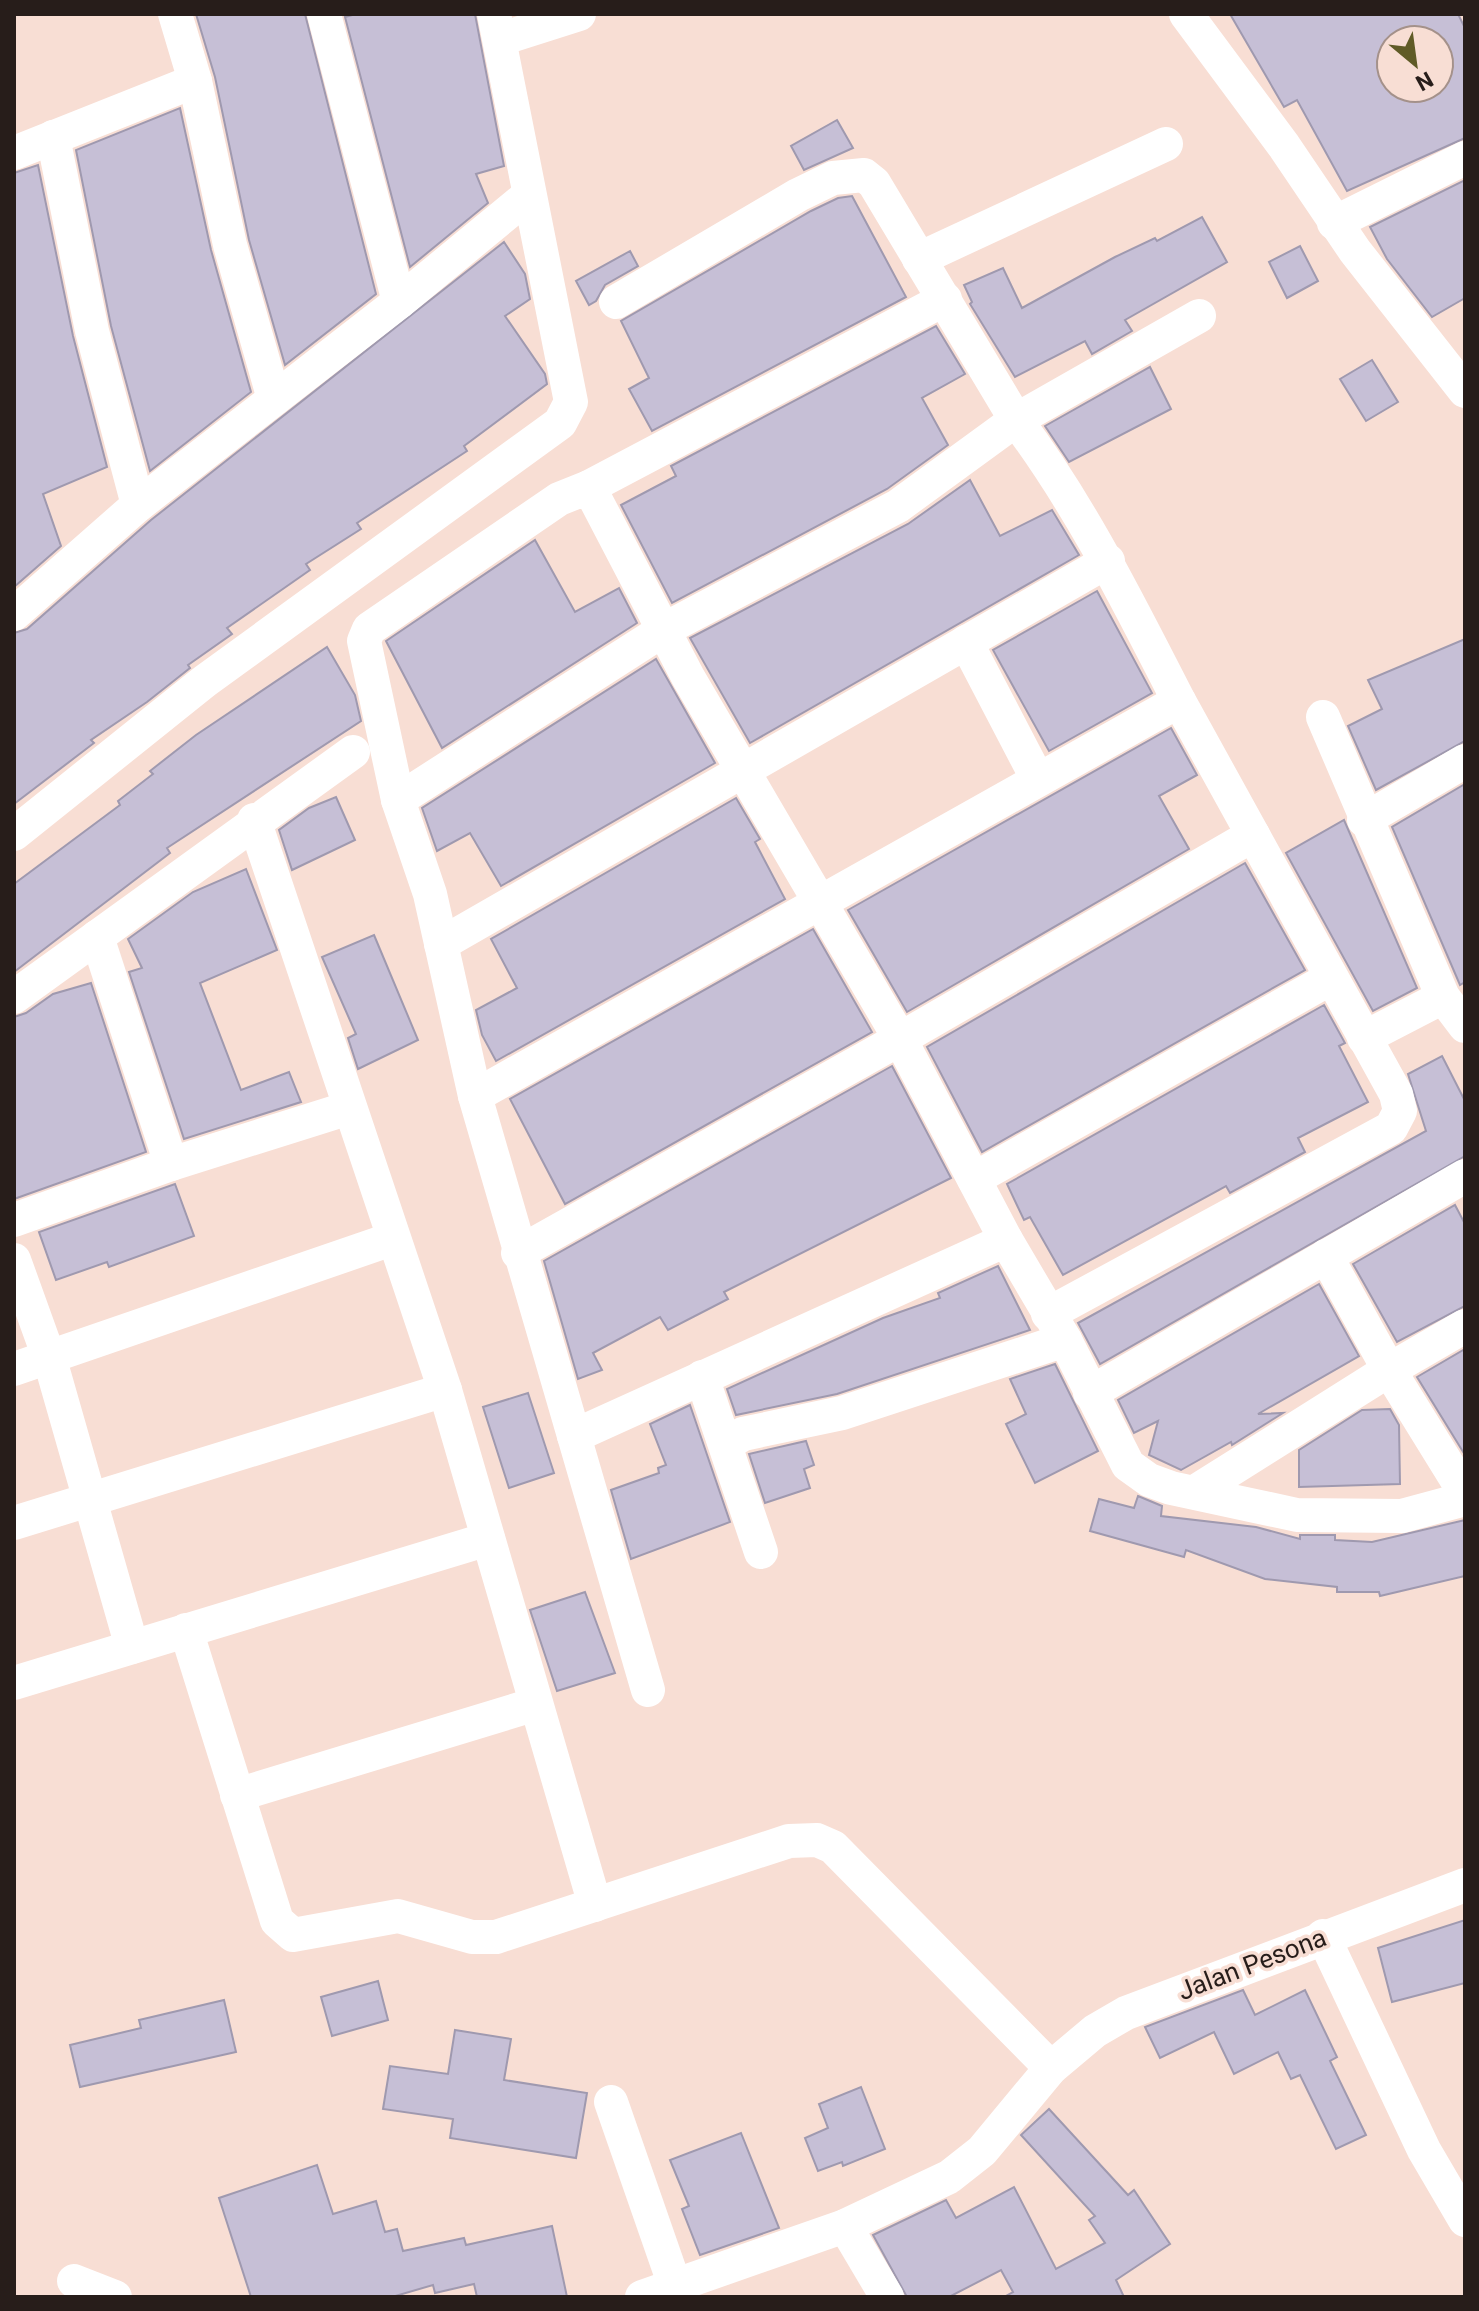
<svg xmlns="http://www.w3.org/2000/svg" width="1479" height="2311" font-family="Roboto,sans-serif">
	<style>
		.building { fill: #c6bfd6; stroke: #9f99af; stroke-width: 2; fill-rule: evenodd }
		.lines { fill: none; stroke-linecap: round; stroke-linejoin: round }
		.minor { stroke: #fff; stroke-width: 34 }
		.labels { text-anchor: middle; stroke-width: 7; stroke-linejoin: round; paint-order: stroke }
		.street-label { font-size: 26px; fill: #271d1a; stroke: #f8ded4 }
	</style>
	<rect width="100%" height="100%" fill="#f8ded4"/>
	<!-- building -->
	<g class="building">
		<polygon points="196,14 305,14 376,294 285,365 249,240 215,77"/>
		<polygon points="356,14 475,14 504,166 476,174 488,203 410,267 345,17"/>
		<path d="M1230,14H1458L1465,28V138L1347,191L1297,100L1284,107ZM1391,40H1439V88H1391Z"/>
		<polygon points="180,108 211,250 251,392 150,471 111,326 76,150"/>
		<polygon points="837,120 853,148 804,170 791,146"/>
		<polygon points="38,165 73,336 107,467 43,494 61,546 14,587 14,173"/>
		<polygon points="1465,180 1465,298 1432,317 1387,259 1370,227"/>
		<polygon points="852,196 906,297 652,431 629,389 649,378 621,321 811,211 838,198"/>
		<polygon points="1202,217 1227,262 1125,320 1132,331 1092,354 1085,341 1015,377 970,304 972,302 964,285 1003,268 1022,308 1115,257 1155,238 1157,241"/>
		<polygon points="504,242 525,274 530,299 505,316 545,374 547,384 464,446 467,451 357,523 361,529 306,564 310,570 227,628 232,634 188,665 190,668 147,702 91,740 94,743 14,804 14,633 27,629 151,520"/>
		<polygon points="1300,246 1318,281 1287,298 1269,262"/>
		<polygon points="630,251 638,266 605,285 596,301 589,305 576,281"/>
		<polygon points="936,326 965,374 922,398 948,445 887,489 672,603 621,505 676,476 671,466"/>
		<polygon points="1372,360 1398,402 1366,421 1340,379"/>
		<polygon points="1150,367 1171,409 1069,462 1045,426"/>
		<polygon points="970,480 1000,536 1052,510 1079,555 750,743 690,638 908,524"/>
		<polygon points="535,540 575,612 619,588 637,623 442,748 386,641"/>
		<polygon points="1097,591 1152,693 1049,751 993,650"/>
		<polygon points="1465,639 1465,741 1376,790 1348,726 1382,709 1368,680"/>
		<polygon points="327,647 355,695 361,721 167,848 170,853 14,972 14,884 120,805 118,801 153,774 150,771 196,735"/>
		<polygon points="656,659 715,763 501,886 470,833 437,851 422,808"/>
		<polygon points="1171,728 1197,775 1159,796 1189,849 907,1012 848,910"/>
		<polygon points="1465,784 1465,982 1460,985 1392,827"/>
		<polygon points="336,797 355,840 292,870 279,830 309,808"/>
		<polygon points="736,798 760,839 755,842 785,899 496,1061 482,1035 476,1010 517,988 491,939"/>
		<polygon points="1344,820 1417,988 1373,1011 1286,853"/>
		<polygon points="1245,863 1305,970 982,1152 927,1047"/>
		<polygon points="246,869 277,950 200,983 241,1090 289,1072 301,1102 184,1139 129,972 142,968 128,939 193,892"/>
		<polygon points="813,929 872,1032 565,1204 510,1099"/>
		<polygon points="374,935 418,1040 358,1069 348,1038 356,1034 322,957"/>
		<polygon points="91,983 146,1152 14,1199 14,1017 26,1013 53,994"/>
		<polygon points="1324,1005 1345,1043 1339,1046 1368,1102 1298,1138 1305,1152 1230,1193 1226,1186 1063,1275 1030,1217 1024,1220 1007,1184"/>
		<polygon points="1442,1056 1465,1101 1465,1156 1100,1364 1078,1323 1426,1131 1408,1074"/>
		<polygon points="892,1066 951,1178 724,1292 728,1299 668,1330 660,1317 593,1353 602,1370 578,1379 544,1261"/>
		<polygon points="175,1184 194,1236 109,1267 107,1262 56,1280 39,1232"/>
		<polygon points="1455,1205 1465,1224 1465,1306 1397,1342 1353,1264"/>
		<polygon points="998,1266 1030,1330 837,1394 736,1415 727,1389 883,1318 940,1298 938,1293"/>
		<polygon points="1319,1284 1359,1356 1258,1414 1283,1413 1232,1445 1231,1442 1181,1470 1149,1455 1158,1421 1134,1433 1118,1400"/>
		<polygon points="1465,1349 1465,1455 1417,1377"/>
		<polygon points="1055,1364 1098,1451 1035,1483 1006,1424 1026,1414 1010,1379"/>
		<polygon points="528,1393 554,1473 509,1488 483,1407"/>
		<polygon points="690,1405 730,1522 631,1559 611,1490 659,1473 658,1468 666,1465 650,1424"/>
		<polygon points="1390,1409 1399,1425 1400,1484 1299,1487 1299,1450 1362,1410"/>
		<polygon points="806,1441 814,1465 804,1469 810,1488 765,1503 749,1454"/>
		<polygon points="1138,1496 1162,1506 1161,1516 1256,1527 1300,1539 1300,1535 1335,1535 1335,1540 1372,1542 1465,1520 1465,1576 1380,1596 1379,1592 1337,1592 1337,1587 1265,1579 1186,1550 1184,1557 1090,1531 1099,1499 1134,1508"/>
		<polygon points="585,1592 615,1673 557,1691 530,1610"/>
		<polygon points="1465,1920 1465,1983 1392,2002 1378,1948"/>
		<polygon points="378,1981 388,2020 332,2036 321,1997"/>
		<polygon points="1243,1990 1255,2015 1305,1990 1337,2057 1330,2061 1366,2135 1336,2149 1300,2075 1291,2079 1278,2052 1234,2074 1214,2032 1160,2058 1145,2027"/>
		<polygon points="224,2000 236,2052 80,2087 70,2045 141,2028 139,2020"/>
		<polygon points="455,2030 511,2039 504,2080 587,2093 576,2158 450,2138 453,2119 383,2109 390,2066 448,2074"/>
		<polygon points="861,2087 885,2149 843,2166 842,2162 818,2171 805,2138 828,2128 819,2104"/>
		<polygon points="1049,2109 1128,2195 1134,2190 1170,2244 1116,2280 1124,2297 1004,2297 1013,2292 1001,2270 949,2297 907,2297 873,2235 946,2200 956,2218 1014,2187 1056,2269 1105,2243 1089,2220 1095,2216 1021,2135"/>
		<polygon points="741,2133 779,2228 700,2255 682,2209 689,2206 670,2160"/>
		<polygon points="317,2165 333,2214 376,2201 385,2232 397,2229 403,2251 464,2238 466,2245 552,2226 567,2297 477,2297 474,2284 435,2293 433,2285 392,2297 251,2297 219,2198"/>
	</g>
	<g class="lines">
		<!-- minor -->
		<g class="minor">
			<polyline points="175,14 195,81 230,245 274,399"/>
			<polyline points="324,14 399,302"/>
			<polyline points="1186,14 1284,146 1355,251 1465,391"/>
			<polyline points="501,39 579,14"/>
			<polyline points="53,137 92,331 138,505"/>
			<polyline points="14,153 195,81"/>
			<polyline points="1334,223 1465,158"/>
			<polyline points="919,259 1166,144"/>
			<polyline points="616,302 798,195 833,178 864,175 874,183 1016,420 1199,316"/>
			<polyline points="589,487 945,299"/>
			<polyline points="14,614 138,505 399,302 529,195"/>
			<polyline points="966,642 1037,778"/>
			<polyline points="1323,717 1443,997 1465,1026"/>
			<path d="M398,800L665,629L898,506L1016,420C1082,508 1129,604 1179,701"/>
			<polyline points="254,820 445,1390 595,1905"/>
			<polyline points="1364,820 1465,761"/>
			<polyline points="14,834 205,681 560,423 571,402 494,14"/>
			<polyline points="97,937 171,1164"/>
			<polyline points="441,944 1108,561"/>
			<polyline points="14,997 353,752"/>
			<polyline points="1364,1038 1443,997"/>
			<polyline points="475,1096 1179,701 1396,1094 1400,1111 1391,1128 1048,1314"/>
			<polyline points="974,1179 1331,978"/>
			<polyline points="14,1220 171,1164 349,1108"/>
			<polyline points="518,1253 900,1039 1253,835"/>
			<polyline points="1326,1256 1389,1370 1465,1493"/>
			<polyline points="14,1260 50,1360 132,1647"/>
			<polyline points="14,1369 392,1239"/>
			<polyline points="702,1377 761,1552"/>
			<polyline points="1090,1393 1465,1176"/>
			<polyline points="574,1436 1006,1240"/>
			<polyline points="726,1444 743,1434 842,1413 1065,1340"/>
			<polyline points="1195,1492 1389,1370 1465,1326"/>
			<polyline points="14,1523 445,1390"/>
			<polyline points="186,1630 273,1908 277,1921 293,1935 398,1916 472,1937 496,1937 789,1841 817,1840 833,1847 1051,2068"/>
			<polyline points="14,1683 488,1539"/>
			<polyline points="648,1690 475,1096 430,894 398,800 364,641 369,629 559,499 589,487 688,677 900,1039 1006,1240 1065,1340 1128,1465 1149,1480 1171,1488 1297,1515 1402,1516 1465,1499"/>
			<polyline points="237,1795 536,1704"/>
			<polyline points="1323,1936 1424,2150 1465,2220"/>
			<polyline points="611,2102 674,2283"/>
			<polyline points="845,2226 887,2297"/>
			<polyline points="74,2281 115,2297"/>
			<polyline points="642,2297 845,2226 949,2177 982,2151 1051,2068 1095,2031 1126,2013 1465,1885"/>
		</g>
	</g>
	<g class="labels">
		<!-- street labels -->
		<g class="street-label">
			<text transform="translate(1252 1964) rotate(-21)" y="9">Jalan Pesona</text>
		</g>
	</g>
	<!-- border -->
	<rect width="1479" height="2311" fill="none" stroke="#271d1a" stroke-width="32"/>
	<!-- north arrow -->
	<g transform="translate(1415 64) rotate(151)"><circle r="38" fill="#f8ded4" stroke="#a4918a" stroke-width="2"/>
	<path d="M0-6L14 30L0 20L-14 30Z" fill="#605b27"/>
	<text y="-12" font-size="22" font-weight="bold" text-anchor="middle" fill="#271d1a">N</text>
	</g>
</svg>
